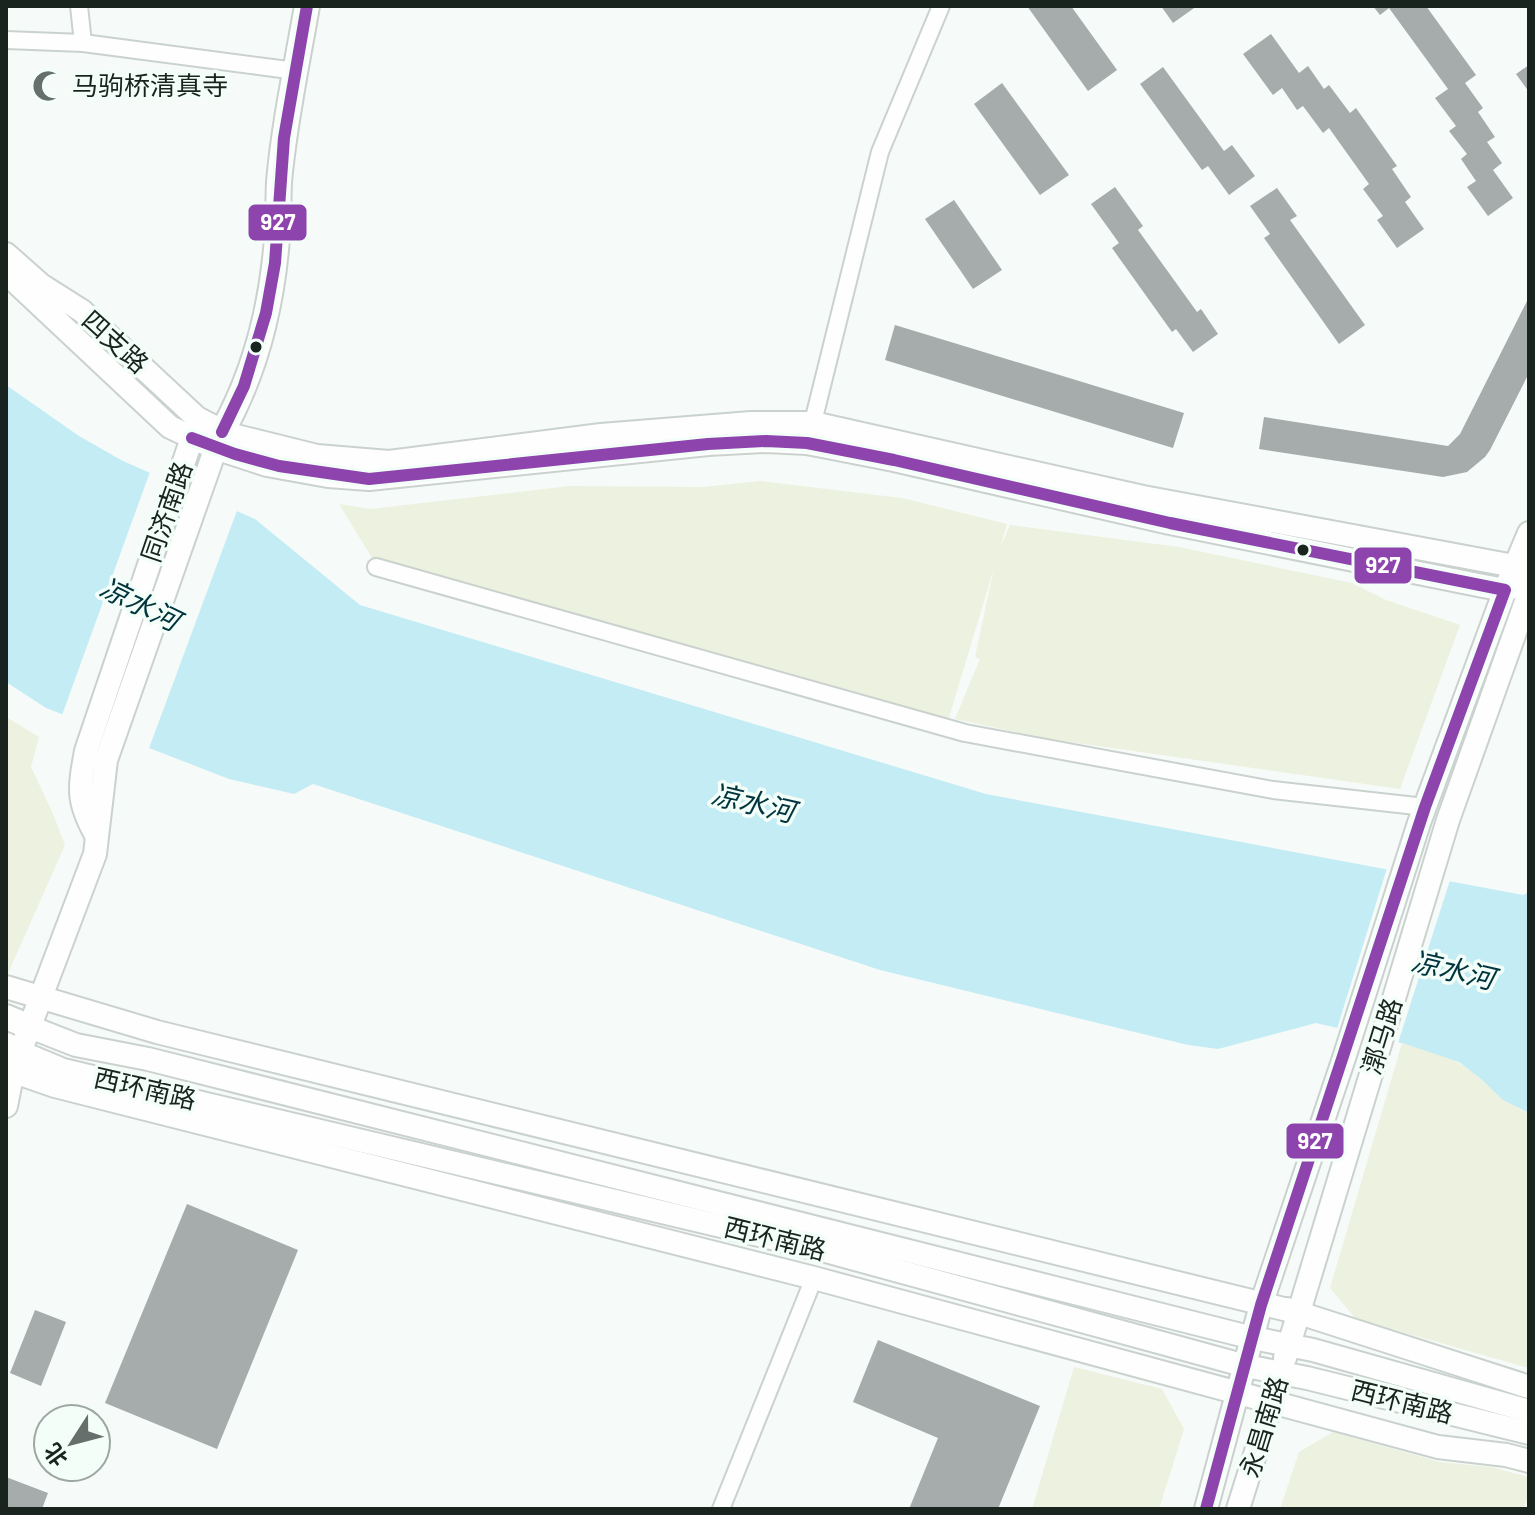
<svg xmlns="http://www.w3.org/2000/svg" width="1535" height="1515" font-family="Barlow,'Noto Sans SC',sans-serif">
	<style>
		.green { fill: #edf1df }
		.water { fill: #c4ecf4 }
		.pier { fill: #f6fbf9 }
		.building { fill: #a5acab }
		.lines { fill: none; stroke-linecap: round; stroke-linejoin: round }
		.street-casing { stroke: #cad2ce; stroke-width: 20 }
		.secondary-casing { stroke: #cad2ce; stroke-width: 26 }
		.primary-casing { stroke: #cad2ce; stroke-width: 28 }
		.street { stroke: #fefefe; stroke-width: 16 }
		.secondary { stroke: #fefefe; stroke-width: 22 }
		.primary { stroke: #fefefe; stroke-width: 24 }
		.bus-1-casing { stroke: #f3fef9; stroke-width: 18 }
		.bus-1 { stroke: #8e44ad; stroke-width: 12 }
		.bus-dot { fill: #19241e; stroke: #f3fef9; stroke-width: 3 }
		.labels { text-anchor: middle; stroke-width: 7; stroke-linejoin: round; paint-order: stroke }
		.poi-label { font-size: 26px; fill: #19241e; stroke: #f3fef9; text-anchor: start }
		.street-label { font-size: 26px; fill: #19241e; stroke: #f3fef9 }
		.water-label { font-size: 28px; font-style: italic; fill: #00343e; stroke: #f3fef9 }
		.line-badge { stroke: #f3fef9; stroke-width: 3 }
		.badge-label { font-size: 22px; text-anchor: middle; font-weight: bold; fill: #fff }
	</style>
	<rect width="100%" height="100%" fill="#f6fbf9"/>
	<!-- green -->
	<g class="green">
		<polygon points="760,481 902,498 1007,524 1000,548 1010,525 1179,547 1352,583 1386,600 1460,625 1400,789 1049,739 955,719 980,659 975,657 994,568 948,721 374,561 339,504 370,509 570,486 703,487"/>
		<polygon points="6,717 39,737 31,767 53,814 65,845 6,978"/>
		<path d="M1402,1043C1421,1049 1446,1054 1462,1065C1486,1080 1502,1103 1529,1113V1368L1356,1319L1330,1288Z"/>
		<polygon points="1074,1367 1162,1389 1184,1429 1159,1509 1032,1509"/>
		<polygon points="1333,1432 1440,1462 1491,1467 1529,1477 1529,1494 1523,1509 1280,1509 1299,1452"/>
	</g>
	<!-- water -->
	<polygon class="water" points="6,385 79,436 123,461 255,519 360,605 986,794 1523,895 1529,892 1529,1113 1503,1100 1481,1079 1459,1062 1402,1043 1316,1023 1218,1049 1188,1045 880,970 313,784 294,794 229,779 46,708 6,682"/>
	<!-- pier -->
	<g class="pier">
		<polygon points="151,469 238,508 148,751 61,718"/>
		<polygon points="1388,865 1451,877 1397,1046 1336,1032"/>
	</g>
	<!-- building -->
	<g class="building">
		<polygon points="1027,6 1071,6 1117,70 1088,91"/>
		<polygon points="1161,6 1197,6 1173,23"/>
		<polygon points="1373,6 1426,6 1476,75 1465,83 1483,108 1478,112 1495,137 1487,142 1502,163 1493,170 1513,198 1488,216 1467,187 1476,181 1461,159 1467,154 1449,131 1456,126 1435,98 1448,89 1389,8 1380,15"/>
		<polygon points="1271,34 1299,73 1308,66 1324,89 1329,85 1350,113 1356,108 1397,166 1392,169 1411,197 1405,202 1424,229 1397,248 1377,220 1383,216 1363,189 1369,184 1329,128 1323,133 1303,106 1297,110 1282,88 1273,95 1243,54"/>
		<polygon points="1529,65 1529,92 1516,74"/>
		<polygon points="1163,67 1224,151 1232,145 1255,176 1229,195 1208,166 1202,170 1140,84"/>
		<polygon points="1002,83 1069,175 1040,195 974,104"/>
		<polygon points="1115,187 1143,226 1138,230 1197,312 1201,309 1218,334 1193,352 1176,329 1172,332 1112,248 1119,243 1091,204"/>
		<polygon points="1277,188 1297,216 1290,220 1365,325 1339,344 1264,238 1270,234 1250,206"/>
		<polygon points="954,200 1002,270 973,289 925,219"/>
		<polygon points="1529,297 1529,373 1490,450 1485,457 1467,472 1443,477 1259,449 1264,417 1448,446 1460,434"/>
		<polygon points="895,325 1184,413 1173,448 885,360"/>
		<polygon points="187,1204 298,1250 217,1449 105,1403"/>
		<polygon points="35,1310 66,1322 41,1386 10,1373"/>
		<polygon points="878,1340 1040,1406 998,1509 909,1509 938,1438 853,1402"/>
		<polygon points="6,1477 48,1493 42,1509 6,1509"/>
	</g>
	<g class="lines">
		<defs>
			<g id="street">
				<polyline points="79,6 83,43"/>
				<polyline points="6,40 83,43 296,71"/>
				<polyline points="810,434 880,152 941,6"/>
				<polyline points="376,567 965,733 1273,790 1425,807"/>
				<polyline points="721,1509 814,1278"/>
			</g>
			<g id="secondary">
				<polyline points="6,254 41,285 82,311 197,418 228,434 317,456 389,462 601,435 751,423 813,423 1143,497 1514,566 1529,575"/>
				<polyline points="6,273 170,427 215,448 267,465 328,476 369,479 708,444 766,441 807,443 894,460 1170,523 1483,586 1505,590 1529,581"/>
				<path d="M96,835C77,801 79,789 86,751L192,438"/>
				<polyline points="6,987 157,1032 1300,1313"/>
				<polyline points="30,1027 76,1045 148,1059 1253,1338 1313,1350 1529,1411"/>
				<polyline points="20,1052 63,1070 822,1250 1246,1366 1307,1378 1529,1433"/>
				<polyline points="6,1069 55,1086 814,1278 1438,1447 1506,1455 1529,1461"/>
				<polyline points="6,1106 13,1071 95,854 106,760 220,436"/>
				<polyline points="1287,1309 1529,1387"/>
				<polyline points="1285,1358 1448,820 1529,593"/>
				<polyline points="1206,1509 1261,1305 1345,1055 1419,823 1505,590 1529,533"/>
				<polyline points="1238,1509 1275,1391"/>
			</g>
			<g id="primary">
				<path d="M222,432C255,373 272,305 277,238C279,219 278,201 279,182C284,124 297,64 307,6"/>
				<polyline points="6,1017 30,1027"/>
				<polyline points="6,1045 20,1052"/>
			</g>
		</defs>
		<!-- street casing -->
		<use href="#street" class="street-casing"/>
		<!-- secondary casing -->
		<use href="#secondary" class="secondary-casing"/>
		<!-- primary casing -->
		<use href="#primary" class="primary-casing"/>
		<!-- street -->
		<use href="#street" class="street"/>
		<!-- secondary -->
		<use href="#secondary" class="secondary"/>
		<!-- primary -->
		<use href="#primary" class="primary"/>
		<defs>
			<g id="bus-1">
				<polyline points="222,432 244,386 266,313 275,263 284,138 307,6"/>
				<polyline points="192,438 235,454 279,466 369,479 708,444 766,441 807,443 894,460 1170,523 1505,590 1425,807 1261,1305 1206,1509"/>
			</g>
		</defs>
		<!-- bus-1 casing -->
		<use href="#bus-1" class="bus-1-casing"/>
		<!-- bus-1 -->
		<use href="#bus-1" class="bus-1"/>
	</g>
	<!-- icons -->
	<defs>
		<symbol id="mosque-bare" viewBox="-9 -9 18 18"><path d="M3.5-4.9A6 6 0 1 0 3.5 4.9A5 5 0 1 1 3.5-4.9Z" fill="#666f6b" stroke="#f3fef9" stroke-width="2.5" paint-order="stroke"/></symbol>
	</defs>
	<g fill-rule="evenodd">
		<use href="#mosque-bare" x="26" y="64" width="44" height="44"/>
	</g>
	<!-- markers -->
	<g class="bus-dot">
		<circle cx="256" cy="347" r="7"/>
		<circle cx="1303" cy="550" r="7"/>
	</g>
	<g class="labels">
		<!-- poi labels -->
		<g class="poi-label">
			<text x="72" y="95">马驹桥清真寺</text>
		</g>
		<!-- street labels -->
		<g class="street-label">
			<text transform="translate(115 342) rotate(42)" y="9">四支路</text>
			<text transform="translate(167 512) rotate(-71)" y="9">同济南路</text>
			<text transform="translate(1382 1036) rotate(-73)" y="9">漷马路</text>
			<text transform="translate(145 1089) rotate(13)" y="9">西环南路</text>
			<text transform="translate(775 1239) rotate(14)" y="9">西环南路</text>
			<text transform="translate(1402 1402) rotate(14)" y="9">西环南路</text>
			<text transform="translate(1264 1427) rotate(-73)" y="9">永昌南路</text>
		</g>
		<!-- water labels -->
		<g class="water-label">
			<text transform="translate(140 604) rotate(26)" y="10">凉水河</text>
			<text transform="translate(753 803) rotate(13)" y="10">凉水河</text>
			<text transform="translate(1453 970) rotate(13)" y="10">凉水河</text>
		</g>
	</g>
	<g class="line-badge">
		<rect x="247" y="203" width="61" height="39" rx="8" fill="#8e44ad"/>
		<rect x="1353" y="546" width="60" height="39" rx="8" fill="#8e44ad"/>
		<rect x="1285" y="1122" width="60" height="38" rx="8" fill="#8e44ad"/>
	</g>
	<g class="badge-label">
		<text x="278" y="230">927</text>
		<text x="1383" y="573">927</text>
		<text x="1315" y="1149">927</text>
	</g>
	<!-- border -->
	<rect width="1535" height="1515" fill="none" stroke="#19241e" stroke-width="16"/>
	<!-- north arrow -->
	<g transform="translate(72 1443) rotate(234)"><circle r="38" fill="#f3fef9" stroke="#9ca7a1" stroke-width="2"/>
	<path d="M0-6L14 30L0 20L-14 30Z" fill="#666f6b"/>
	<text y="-12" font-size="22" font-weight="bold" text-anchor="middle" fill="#19241e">北</text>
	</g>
</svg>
